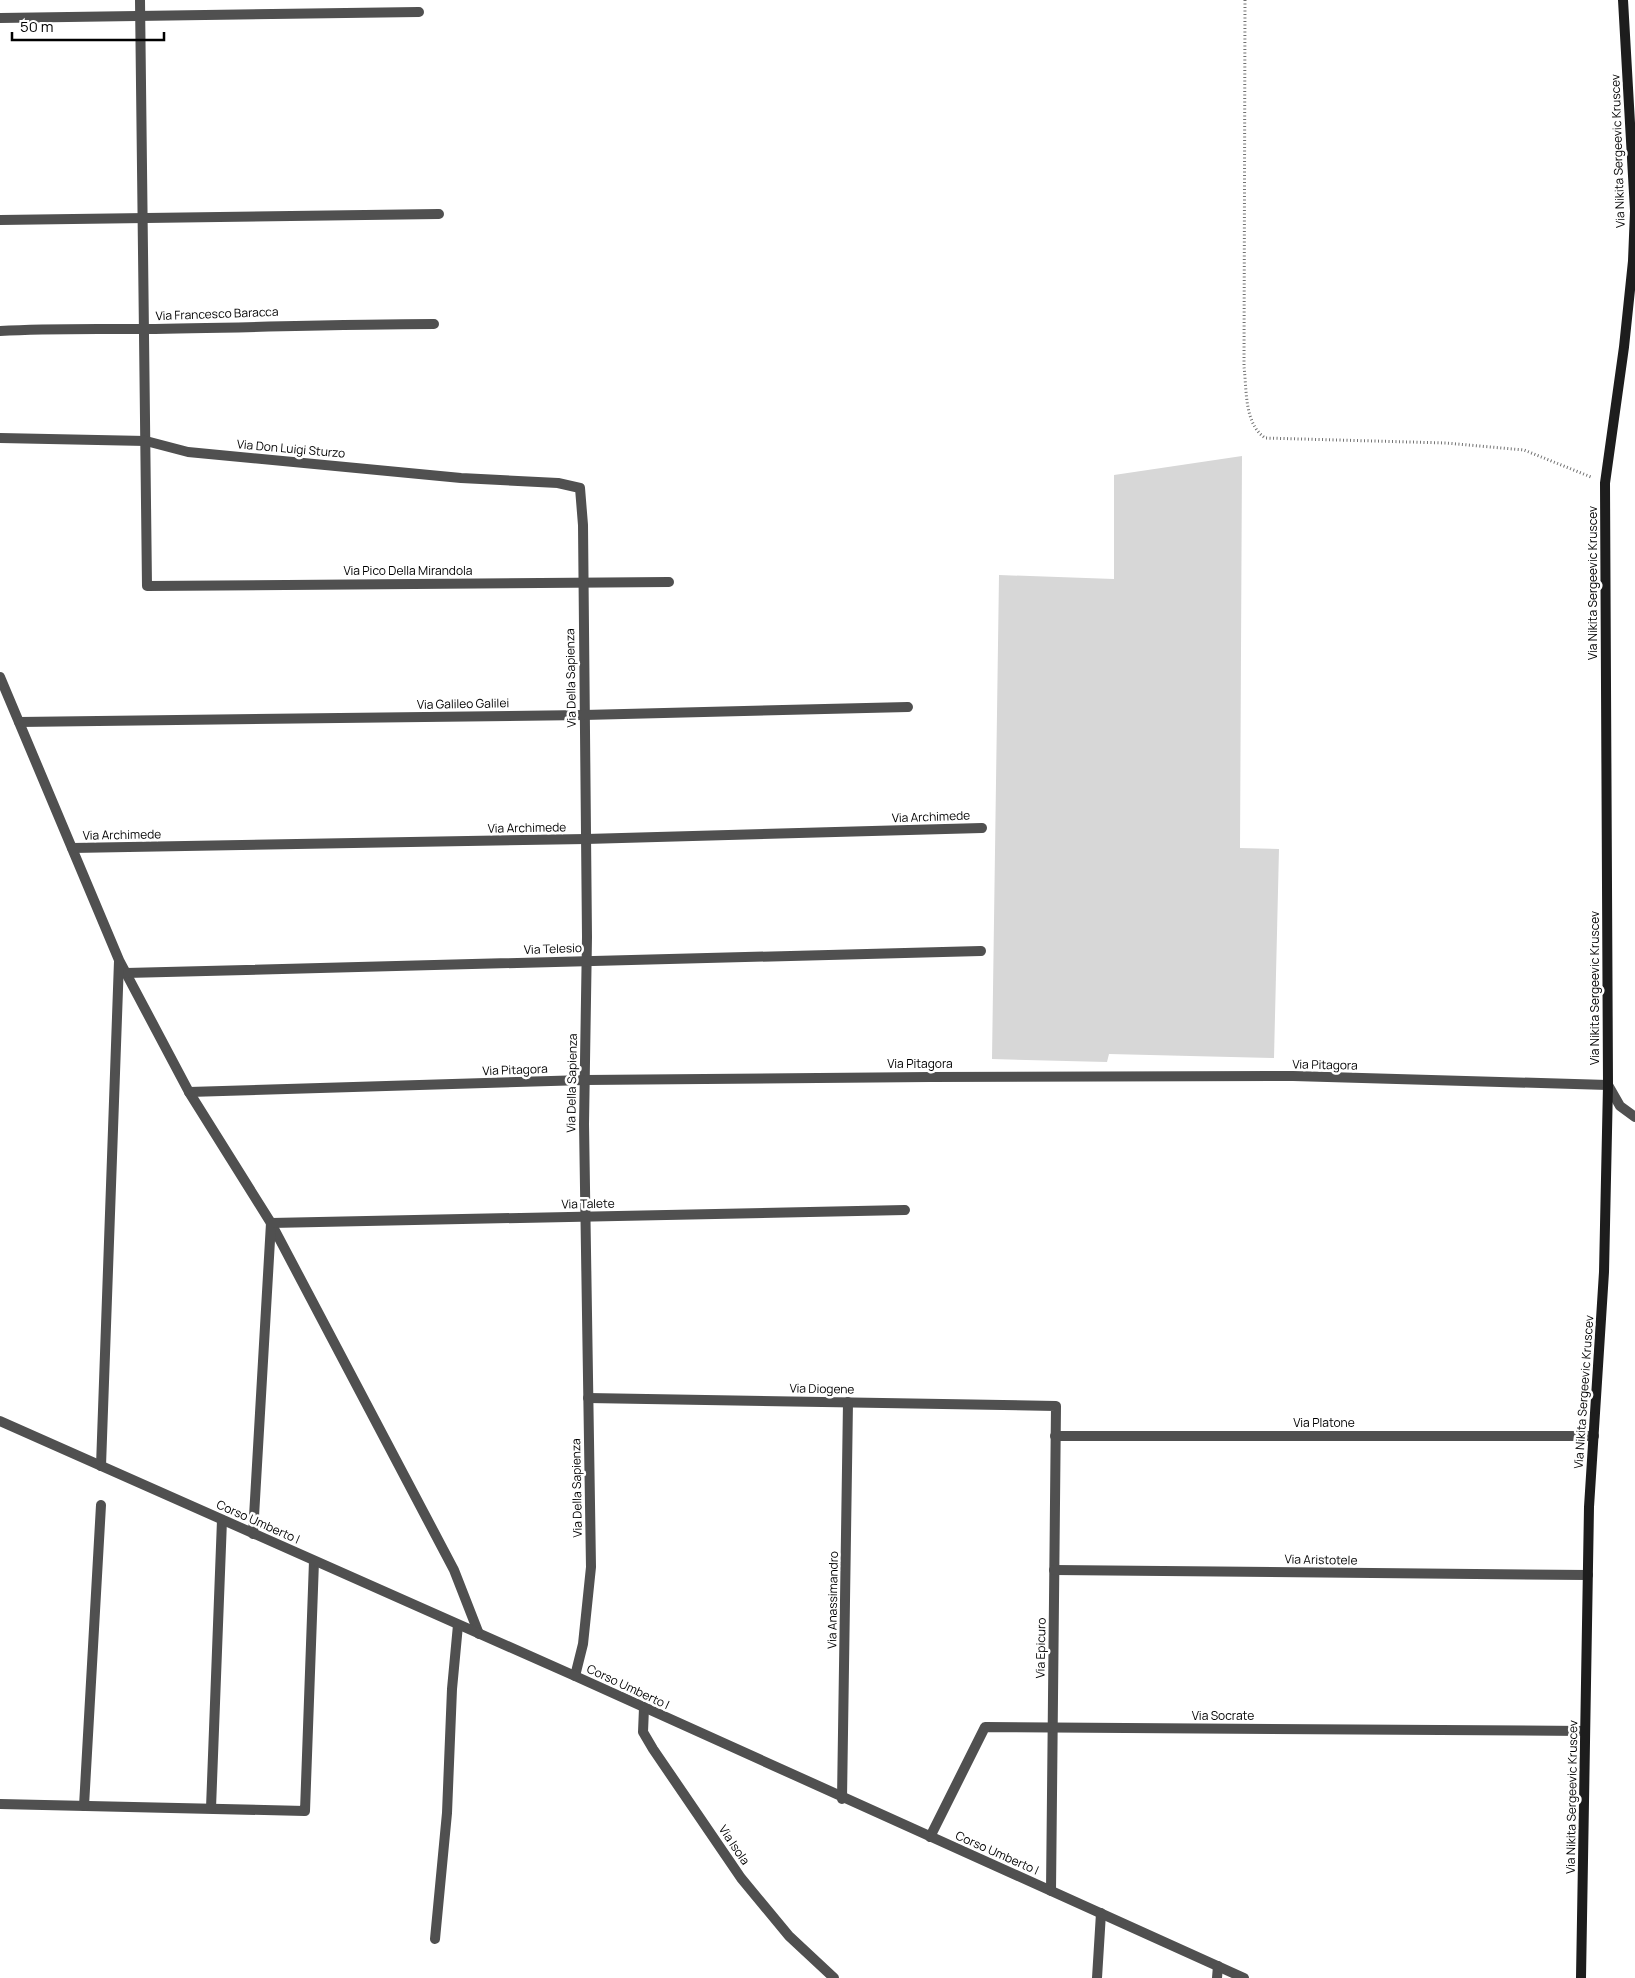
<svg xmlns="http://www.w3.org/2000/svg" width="1635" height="1978" font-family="Manrope,sans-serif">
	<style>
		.green { fill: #d7d7d7 }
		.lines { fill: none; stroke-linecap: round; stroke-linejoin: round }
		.path { stroke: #727272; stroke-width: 3; stroke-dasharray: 1 2.5; stroke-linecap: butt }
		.minor { stroke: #505050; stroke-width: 10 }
		.tertiary { stroke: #505050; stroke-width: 10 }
		.secondary { stroke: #1d1d1d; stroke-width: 10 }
		.labels { text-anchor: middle; stroke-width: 5; stroke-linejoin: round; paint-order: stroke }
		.street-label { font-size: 12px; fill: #000; stroke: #fff }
	</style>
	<rect width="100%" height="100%" fill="#fff"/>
	<!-- green -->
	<polygon class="green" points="1242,456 1240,848 1279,849 1274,1058 1109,1054 1107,1062 992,1059 999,575 1114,579 1114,475"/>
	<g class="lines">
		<!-- path -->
		<path class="path" d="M1245,0L1244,367C1247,391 1244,423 1265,438L1446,443L1524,450L1591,477"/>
		<!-- minor -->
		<g class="minor">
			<polyline points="140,0 147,586 669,582"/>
			<polyline points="0,18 419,12"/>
			<polyline points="0,220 439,214"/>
			<path d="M0,331C49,328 96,329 145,329C241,328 338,324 434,324"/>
			<polyline points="0,438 146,441 188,452 461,478 558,483 580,488 583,525 587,937 584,1124 591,1567 583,1644 575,1676"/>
			<polyline points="0,677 119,960 189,1092 271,1223 454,1570 479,1634"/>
			<polyline points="19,722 584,715 908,707"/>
			<polyline points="72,848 586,839 982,828"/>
			<polyline points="126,973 981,951"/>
			<polyline points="189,1092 585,1080 930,1077 1293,1076 1608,1085 1620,1106 1635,1117"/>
			<polyline points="588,1398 1056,1406 1051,1891"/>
			<polyline points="1055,1436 1594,1436"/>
			<polyline points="101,1466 119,961"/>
			<polyline points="253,1534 271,1223 905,1210"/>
			<polyline points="1054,1570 1588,1575"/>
			<polyline points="644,1708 643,1732 653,1749 741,1878 789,1936 834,1978"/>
			<polyline points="842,1799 848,1402"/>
			<polyline points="0,1804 305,1811 314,1561"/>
			<polyline points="84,1806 101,1505"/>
			<polyline points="211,1808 222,1520"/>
			<polyline points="930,1837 985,1727 1585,1731"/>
			<polyline points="435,1939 447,1813 452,1689 458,1625"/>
			<polyline points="1097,1978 1101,1913"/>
			<polyline points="1217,1978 1218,1966"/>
		</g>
		<!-- tertiary -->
		<polyline class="tertiary" points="0,1421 575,1676 1244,1978"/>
		<!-- secondary -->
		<polyline class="secondary" points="1581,1978 1589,1507 1604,1272 1608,1085 1605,483 1624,347 1633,261 1635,211 1623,0"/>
	</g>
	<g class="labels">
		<!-- street labels -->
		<g class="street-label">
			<text transform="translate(1618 151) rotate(-92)" y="4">Via Nikita Sergeevic Kruscev</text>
			<text transform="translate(217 314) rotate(-2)" y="4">Via Francesco Baracca</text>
			<text transform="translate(291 449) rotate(5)" y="4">Via Don Luigi Sturzo</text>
			<text x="408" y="575">Via Pico Della Mirandola</text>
			<text transform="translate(1593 583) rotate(-90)" y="4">Via Nikita Sergeevic Kruscev</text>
			<text transform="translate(571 678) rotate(-91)" y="4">Via Della Sapienza</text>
			<text transform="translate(463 704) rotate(-1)" y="4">Via Galileo Galilei</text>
			<text transform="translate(931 817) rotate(-2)" y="4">Via Archimede</text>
			<text transform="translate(527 828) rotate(-1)" y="4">Via Archimede</text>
			<text transform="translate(122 835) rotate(-1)" y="4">Via Archimede</text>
			<text transform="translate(553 949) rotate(-2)" y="4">Via Telesio</text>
			<text transform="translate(1595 988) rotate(-90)" y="4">Via Nikita Sergeevic Kruscev</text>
			<text x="920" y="1068">Via Pitagora</text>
			<text transform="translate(1325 1065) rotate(1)" y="4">Via Pitagora</text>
			<text transform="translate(515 1070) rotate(-2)" y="4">Via Pitagora</text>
			<text transform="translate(572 1083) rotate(-89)" y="4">Via Della Sapienza</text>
			<text transform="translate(588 1204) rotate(-1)" y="4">Via Talete</text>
			<text transform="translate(822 1389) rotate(1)" y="4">Via Diogene</text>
			<text transform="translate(1584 1392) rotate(-86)" y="4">Via Nikita Sergeevic Kruscev</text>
			<text x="1324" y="1427">Via Platone</text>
			<text transform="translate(577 1488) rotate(-91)" y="4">Via Della Sapienza</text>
			<text transform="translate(258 1522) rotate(24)" y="4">Corso Umberto I</text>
			<text transform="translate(1321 1560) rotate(1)" y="4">Via Aristotele</text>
			<text transform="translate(833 1600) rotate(-89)" y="4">Via Anassimandro</text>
			<text transform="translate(1041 1648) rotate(-89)" y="4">Via Epicuro</text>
			<text transform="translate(628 1687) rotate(25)" y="4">Corso Umberto I</text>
			<text x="1223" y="1720">Via Socrate</text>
			<text transform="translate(1572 1797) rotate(-89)" y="4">Via Nikita Sergeevic Kruscev</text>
			<text transform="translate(734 1845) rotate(56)" y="4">Via Isola</text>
			<text transform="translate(997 1853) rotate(24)" y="4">Corso Umberto I</text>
		</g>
	</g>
	<!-- scale -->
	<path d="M12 32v8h152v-8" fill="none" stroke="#000000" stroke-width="2.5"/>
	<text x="20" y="32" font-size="15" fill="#000000" stroke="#ffffff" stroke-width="4" paint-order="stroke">50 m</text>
</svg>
